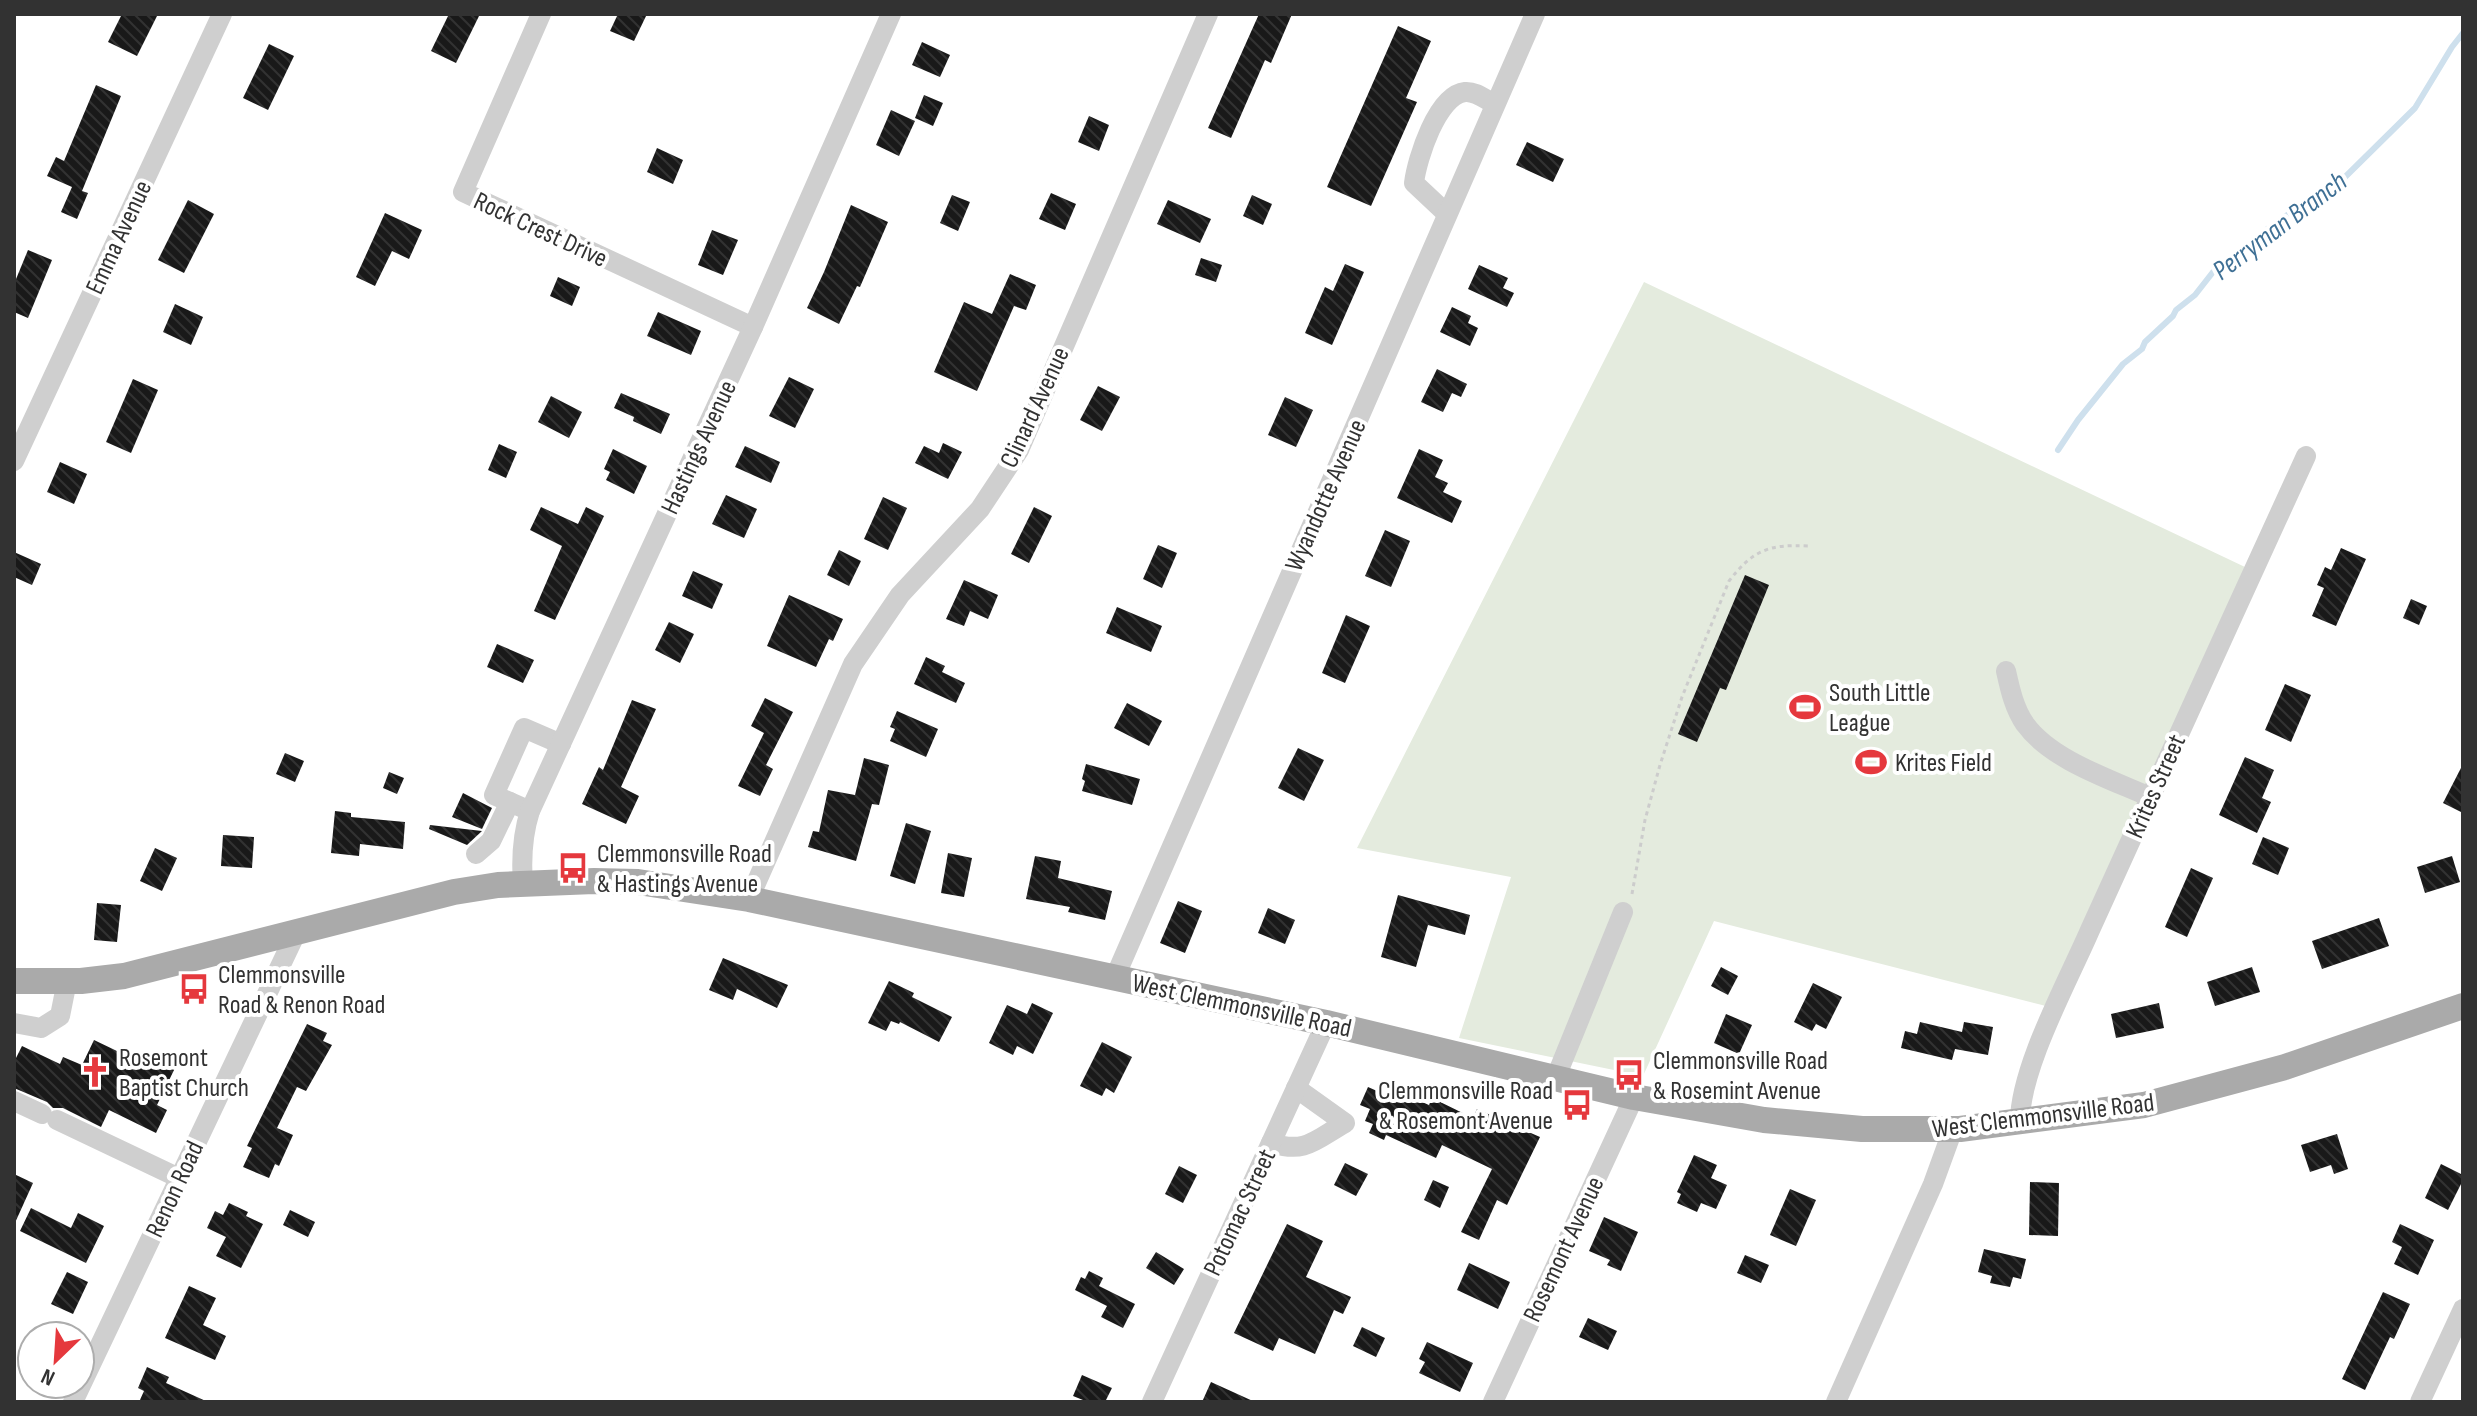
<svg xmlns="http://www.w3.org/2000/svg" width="2477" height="1416" font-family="'Sofia Sans Condensed',sans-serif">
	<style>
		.grass { fill: #e4ebde }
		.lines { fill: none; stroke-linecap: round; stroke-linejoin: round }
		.stream { stroke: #cee0ed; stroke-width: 6 }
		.building { fill: url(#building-back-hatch) }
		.path { stroke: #ccc; stroke-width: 3; stroke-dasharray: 4 4; stroke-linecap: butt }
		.minor { stroke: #cfcfcf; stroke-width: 20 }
		.major { stroke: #aaa; stroke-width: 26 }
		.labels { text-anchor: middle; stroke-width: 8; stroke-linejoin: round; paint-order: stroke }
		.street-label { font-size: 26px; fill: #323232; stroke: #fff }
		.poi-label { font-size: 26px; fill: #323232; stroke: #fff; text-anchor: start }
		.water-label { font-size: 28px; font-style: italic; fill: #3f7095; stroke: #fff }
	</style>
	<defs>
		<pattern id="building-back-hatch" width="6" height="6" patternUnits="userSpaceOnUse" patternTransform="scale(2)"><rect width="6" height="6" fill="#191919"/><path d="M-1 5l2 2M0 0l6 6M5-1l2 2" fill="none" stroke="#323232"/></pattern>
	</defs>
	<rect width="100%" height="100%" fill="#fff"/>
	<!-- grass -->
	<polygon class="grass" points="1644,282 2245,567 2046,1006 1714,921 1643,1076 1459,1038 1511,877 1357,848"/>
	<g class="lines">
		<!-- stream -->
		<polyline class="stream" points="2058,450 2078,420 2123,364 2142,349 2145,342 2173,316 2176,310 2195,295 2213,272 2275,223 2303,205 2321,197 2339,183 2415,108 2452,47 2463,33"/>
	</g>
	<!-- building -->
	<g class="building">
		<polygon points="122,14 158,14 137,56 108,42"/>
		<polygon points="449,14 480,14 456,63 431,51"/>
		<polygon points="618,14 647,14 634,41 610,31"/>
		<polygon points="1259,14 1292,14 1271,63 1265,60 1231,138 1208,128"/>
		<polygon points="1398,26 1431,41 1406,98 1417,102 1371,206 1327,187"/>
		<polygon points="922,42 950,55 940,77 912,65"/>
		<polygon points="269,44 294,56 268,110 243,98"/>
		<polygon points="96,85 121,96 82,191 88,193 77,219 61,212 72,187 47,176 56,157 64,161"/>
		<polygon points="924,95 943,103 933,126 915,118"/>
		<polygon points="891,110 915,121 899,156 876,145"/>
		<polygon points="1089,116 1109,125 1099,151 1078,142"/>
		<polygon points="1527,142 1564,159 1553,182 1516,165"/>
		<polygon points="657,148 683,160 673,184 647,172"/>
		<polygon points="1051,193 1076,204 1065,230 1039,219"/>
		<polygon points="952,195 970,202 958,231 940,223"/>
		<polygon points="1252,195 1272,204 1263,225 1243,216"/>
		<polygon points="188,200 214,214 184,273 158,260"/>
		<polygon points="1168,200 1211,219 1200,243 1157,224"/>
		<polygon points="851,205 888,222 860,287 857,286 839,324 807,308 824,272"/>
		<polygon points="385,213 422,230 409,259 392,251 375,286 356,277"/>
		<polygon points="712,230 738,240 723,275 698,265"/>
		<polygon points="28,250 52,260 28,318 14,312 14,284"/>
		<polygon points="1201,258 1222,265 1216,282 1195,275"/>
		<polygon points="1345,264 1364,272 1332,345 1305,333 1325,287 1333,291"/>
		<polygon points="1479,265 1508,278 1503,288 1514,293 1507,307 1468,289"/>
		<polygon points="1010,274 1036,285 1026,310 1014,306 977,391 934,372 964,302 992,314"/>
		<polygon points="558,277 580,287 572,306 550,296"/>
		<polygon points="175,304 203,317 191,345 163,332"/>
		<polygon points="1452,307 1471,316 1468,323 1478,328 1470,346 1440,332"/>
		<polygon points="658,312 701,331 691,355 647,336"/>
		<polygon points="1437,369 1467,384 1461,397 1452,393 1443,412 1421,402"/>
		<polygon points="789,377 814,389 795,428 769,416"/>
		<polygon points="133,379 158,390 131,453 106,442"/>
		<polygon points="1098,386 1120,397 1102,431 1080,420"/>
		<polygon points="621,393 670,414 661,434 633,421 634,417 614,408"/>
		<polygon points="551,396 582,412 569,438 538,422"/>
		<polygon points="1285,397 1313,410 1296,447 1268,435"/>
		<polygon points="943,443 962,452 948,479 915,463 924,446 939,453"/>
		<polygon points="499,444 517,452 506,478 488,470"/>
		<polygon points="745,446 780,462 771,483 735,467"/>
		<polygon points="613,449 647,466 634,494 606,480 610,472 604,469"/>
		<polygon points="1419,449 1443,460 1435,477 1448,483 1443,492 1462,501 1452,523 1397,498"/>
		<polygon points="60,462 87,474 74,504 47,492"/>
		<polygon points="726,495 757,509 744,538 712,524"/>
		<polygon points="883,497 907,508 888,550 864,539"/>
		<polygon points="541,507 578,524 586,507 604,516 555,620 534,611 562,546 530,530"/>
		<polygon points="1034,507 1052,516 1029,563 1011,554"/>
		<polygon points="1385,530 1410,541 1391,587 1365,576"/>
		<polygon points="1158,545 1177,553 1162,588 1143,579"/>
		<polygon points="2341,548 2366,559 2336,626 2312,616 2324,588 2317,585 2325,567 2331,570"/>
		<polygon points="839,550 861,561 849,586 827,575"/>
		<polygon points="14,552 41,564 32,585 14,577"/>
		<polygon points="693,571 723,584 712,609 682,596"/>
		<polygon points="1745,575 1769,585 1726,690 1720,688 1697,742 1678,734"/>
		<polygon points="964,580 998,595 988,619 970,611 964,626 946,619"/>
		<polygon points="789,595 843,619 833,641 829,639 816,667 767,646"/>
		<polygon points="2411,599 2427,606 2419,625 2403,618"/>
		<polygon points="1117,607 1162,626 1151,652 1106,633"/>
		<polygon points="1346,615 1370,626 1345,683 1322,673"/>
		<polygon points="669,622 694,634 680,663 655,650"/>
		<polygon points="497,644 534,660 523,683 487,667"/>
		<polygon points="926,657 945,666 942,672 965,683 956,703 914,684"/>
		<polygon points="2285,684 2311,695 2291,742 2265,730"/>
		<polygon points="765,698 793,712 766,765 773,769 760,796 738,786 764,733 751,726"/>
		<polygon points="632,700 656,709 621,787 639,796 626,824 582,804 599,767 603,770"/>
		<polygon points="1127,703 1162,721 1149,746 1114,728"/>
		<polygon points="897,711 938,729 926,757 890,741 895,729 890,727"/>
		<polygon points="1298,748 1324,760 1304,801 1278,788"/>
		<polygon points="285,753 304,761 295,782 276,774"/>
		<polygon points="2245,757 2274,770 2262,798 2271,802 2257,833 2219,815"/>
		<polygon points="864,758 889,765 879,805 872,804 856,861 808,847 813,831 819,832 828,790 855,795"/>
		<polygon points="1086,764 1140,779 1132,805 1082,791 1085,781 1082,779"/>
		<polygon points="2463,764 2463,813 2443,803"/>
		<polygon points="389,772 404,778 397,794 383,788"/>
		<polygon points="463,793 492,808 482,829 452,817"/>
		<polygon points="335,811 351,813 351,817 405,822 403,849 360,844 359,856 331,853"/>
		<polygon points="906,823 931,831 915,884 890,876"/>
		<polygon points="430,825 482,831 467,845 429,829"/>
		<polygon points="223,835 254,837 252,868 221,866"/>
		<polygon points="2263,837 2289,848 2278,875 2252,864"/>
		<polygon points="155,848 177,858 162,891 140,881"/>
		<polygon points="948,853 972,858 964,897 941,893"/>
		<polygon points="1035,856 1061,861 1058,878 1112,891 1105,920 1068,912 1070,907 1026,899"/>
		<polygon points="2452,856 2460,882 2425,893 2417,867"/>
		<polygon points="2191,868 2213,878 2187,937 2165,927"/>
		<polygon points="1398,895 1470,915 1465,935 1428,925 1416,967 1381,957"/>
		<polygon points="1178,901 1202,911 1185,953 1160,943"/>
		<polygon points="97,903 121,905 117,942 94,940"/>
		<polygon points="1268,908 1295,920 1285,944 1258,933"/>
		<polygon points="2379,918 2389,946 2322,969 2312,941"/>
		<polygon points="723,958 788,985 777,1008 737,989 733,1000 709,990"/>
		<polygon points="1721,967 1738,976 1728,995 1711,986"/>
		<polygon points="2252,967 2260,992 2215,1006 2207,982"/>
		<polygon points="889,981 914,993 912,997 952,1017 939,1042 900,1022 899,1024 891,1021 886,1031 868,1023"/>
		<polygon points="1813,983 1842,997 1826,1029 1816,1024 1812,1031 1794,1022"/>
		<polygon points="1032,1003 1053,1013 1033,1054 1017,1046 1013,1055 989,1043 1007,1005 1027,1014"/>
		<polygon points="2159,1003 2164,1028 2116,1038 2111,1014"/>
		<polygon points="1726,1014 1752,1025 1739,1054 1714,1043"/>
		<polygon points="1920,1022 1962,1032 1964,1022 1993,1027 1988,1055 1955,1049 1952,1060 1901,1048 1905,1031 1917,1034"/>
		<polygon points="307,1024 327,1033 323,1041 332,1045 306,1091 297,1087 277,1128 293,1135 279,1166 275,1164 269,1178 243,1167 252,1148 247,1146"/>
		<polygon points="94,1040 142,1063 147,1054 175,1068 157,1105 167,1110 156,1133 109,1110 101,1127 63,1108 53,1108 47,1102 14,1088 14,1062 22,1046 60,1064 63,1057 82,1065"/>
		<polygon points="1102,1042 1132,1057 1114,1093 1106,1088 1102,1096 1080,1086"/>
		<polygon points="1368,1087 1386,1095 1390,1088 1429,1105 1432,1098 1473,1118 1477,1109 1540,1137 1507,1205 1497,1200 1479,1240 1461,1232 1492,1169 1442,1145 1436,1158 1386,1135 1384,1140 1369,1133 1373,1124 1365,1121 1370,1109 1360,1105"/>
		<polygon points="2337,1134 2348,1169 2334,1174 2331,1165 2310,1172 2301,1145"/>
		<polygon points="1694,1155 1717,1165 1711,1178 1727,1185 1716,1209 1701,1203 1697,1212 1677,1203 1681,1194 1677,1192"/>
		<polygon points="1345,1163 1368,1174 1356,1196 1334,1185"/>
		<polygon points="2441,1164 2463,1175 2463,1180 2448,1210 2425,1198"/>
		<polygon points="1179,1166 1197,1175 1183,1203 1165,1194"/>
		<polygon points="14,1174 33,1183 14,1225"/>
		<polygon points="1433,1180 1449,1187 1440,1208 1424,1200"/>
		<polygon points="2030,1182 2059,1183 2058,1236 2029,1235"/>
		<polygon points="1790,1189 1816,1200 1796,1246 1770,1235"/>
		<polygon points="229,1203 248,1212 246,1216 263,1224 241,1268 216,1256 226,1237 207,1228 215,1211 223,1215"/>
		<polygon points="31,1208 71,1228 78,1213 104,1226 86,1263 20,1231"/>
		<polygon points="290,1210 315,1222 308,1237 283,1225"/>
		<polygon points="1604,1217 1638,1232 1621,1271 1607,1265 1610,1260 1589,1251"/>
		<polygon points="1287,1224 1323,1241 1306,1277 1351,1297 1343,1314 1334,1310 1315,1354 1279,1338 1273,1351 1234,1333"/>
		<polygon points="2400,1224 2434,1240 2418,1275 2394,1264 2402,1247 2392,1242"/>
		<polygon points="1984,1249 2026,1259 2021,1279 2013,1277 2010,1287 1990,1283 1992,1276 1978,1272"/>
		<polygon points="1156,1252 1184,1269 1174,1285 1146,1268"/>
		<polygon points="1745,1255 1769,1265 1761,1283 1737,1273"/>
		<polygon points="1469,1263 1510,1282 1498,1309 1457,1290"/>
		<polygon points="1089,1271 1103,1278 1099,1286 1135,1304 1123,1328 1101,1317 1107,1306 1075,1290 1081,1277 1085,1279"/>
		<polygon points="67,1272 88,1282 73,1314 51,1304"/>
		<polygon points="189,1286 216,1298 203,1325 226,1336 215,1360 165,1338"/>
		<polygon points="2383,1292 2410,1304 2394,1339 2390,1337 2365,1390 2342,1379"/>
		<polygon points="1588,1318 1617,1331 1608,1350 1579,1337"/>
		<polygon points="1362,1327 1385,1338 1376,1357 1353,1346"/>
		<polygon points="1427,1342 1473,1363 1460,1392 1419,1373 1425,1362 1419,1359"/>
		<polygon points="147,1367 169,1377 166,1383 208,1402 139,1402 144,1391 138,1388"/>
		<polygon points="1082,1375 1112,1388 1105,1402 1088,1402 1073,1396"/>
		<polygon points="1211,1382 1255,1402 1202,1402"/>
	</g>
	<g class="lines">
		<!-- path -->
		<path class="path" d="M1632,894L1645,820L1660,765L1682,697L1729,581C1753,550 1769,544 1808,546"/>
		<!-- minor -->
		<g class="minor">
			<polyline points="541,14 463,192 753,327"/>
			<path d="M1447,214L1414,183C1417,159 1437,95 1465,92C1476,91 1486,100 1495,104"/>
			<polyline points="14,461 222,14"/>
			<path d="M2006,671C2010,689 2014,708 2025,724C2051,760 2110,779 2150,797"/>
			<polyline points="530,811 494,795 524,728 561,744"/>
			<polyline points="476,854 491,841 510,802"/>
			<path d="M523,884C521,858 522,836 530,811L753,327L891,14"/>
			<polyline points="749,899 853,664 900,595 980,509 1019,450 1208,14"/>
			<polyline points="1115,977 1535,14"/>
			<polyline points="14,1023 41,1028 60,1016 67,981"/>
			<polyline points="1556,1077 1623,912"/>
			<polyline points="14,1101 42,1114"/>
			<polyline points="57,1120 179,1178"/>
			<path d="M2020,1123C2019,1070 2068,981 2090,930C2161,771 2234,614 2306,456"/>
			<path d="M1271,1143C1306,1154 1315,1140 1345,1123L1296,1088"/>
			<polyline points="73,1402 296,933"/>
			<polyline points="1152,1402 1326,1023"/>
			<polyline points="1493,1402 1634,1097"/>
			<polyline points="1836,1402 1933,1184 1953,1129"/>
			<polyline points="2420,1402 2463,1309"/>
		</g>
		<!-- major -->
		<polyline class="major" points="14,981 81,981 124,976 454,892 498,885 594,881 638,882 749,899 1326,1023 1634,1097 1764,1120 1862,1129 1960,1129 2144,1105 2285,1067 2463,1006"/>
	</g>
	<!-- icons -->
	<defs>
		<symbol id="stadium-bare" viewBox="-9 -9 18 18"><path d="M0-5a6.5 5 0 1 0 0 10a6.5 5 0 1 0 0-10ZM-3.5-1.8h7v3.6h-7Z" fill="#e5383d" stroke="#fff" stroke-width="2.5" paint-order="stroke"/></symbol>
		<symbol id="bus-bare" viewBox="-9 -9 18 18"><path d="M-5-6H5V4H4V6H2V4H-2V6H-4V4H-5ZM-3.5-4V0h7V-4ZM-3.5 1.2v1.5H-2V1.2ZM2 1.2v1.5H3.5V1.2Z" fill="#e5383d" stroke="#fff" stroke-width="2.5" paint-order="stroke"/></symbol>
		<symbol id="church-bare" viewBox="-9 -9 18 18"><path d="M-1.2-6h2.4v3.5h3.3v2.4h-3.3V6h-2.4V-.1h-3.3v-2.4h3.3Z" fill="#e5383d" stroke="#fff" stroke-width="2.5" paint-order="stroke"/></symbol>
	</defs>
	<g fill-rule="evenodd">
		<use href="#stadium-bare" x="1783" y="685" width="44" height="44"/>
		<use href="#stadium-bare" x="1849" y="740" width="44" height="44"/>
		<use href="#bus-bare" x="551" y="846" width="44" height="44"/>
		<use href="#bus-bare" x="172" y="967" width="44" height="44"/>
		<use href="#church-bare" x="73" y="1050" width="44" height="44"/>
		<use href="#bus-bare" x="1607" y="1053" width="44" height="44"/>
		<use href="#bus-bare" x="1555" y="1083" width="44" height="44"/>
	</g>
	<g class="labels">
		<!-- street labels -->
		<g class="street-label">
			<text transform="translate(541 229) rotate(25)" y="9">Rock Crest Drive</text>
			<text transform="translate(118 237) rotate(-65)" y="9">Emma Avenue</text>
			<text transform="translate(1034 407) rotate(-65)" y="9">Clinard Avenue</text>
			<text transform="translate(698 447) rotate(-65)" y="9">Hastings Avenue</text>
			<text transform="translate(1325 495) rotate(-66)" y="9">Wyandotte Avenue</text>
			<text transform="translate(2155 786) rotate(-66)" y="9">Krites Street</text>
			<text transform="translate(1242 1005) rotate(12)" y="9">West Clemmonsville Road</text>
			<text transform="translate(2043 1115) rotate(-7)" y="9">West Clemmonsville Road</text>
			<text transform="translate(174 1189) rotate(-65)" y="9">Renon Road</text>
			<text transform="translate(1239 1212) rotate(-65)" y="9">Potomac Street</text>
			<text transform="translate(1563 1249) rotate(-65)" y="9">Rosemont Avenue</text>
		</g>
		<!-- poi labels -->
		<g class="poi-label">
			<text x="1829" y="701">South Little<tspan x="1829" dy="30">League</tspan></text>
			<text x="1895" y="771">Krites Field</text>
			<text x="597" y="862">Clemmonsville Road<tspan x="597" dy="30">&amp; Hastings Avenue</tspan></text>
			<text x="218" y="983">Clemmonsville<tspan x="218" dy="30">Road &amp; Renon Road</tspan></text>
			<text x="119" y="1066">Rosemont<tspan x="119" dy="30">Baptist Church</tspan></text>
			<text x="1653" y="1069">Clemmonsville Road<tspan x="1653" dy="30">&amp; Rosemint Avenue</tspan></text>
			<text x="1553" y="1099" text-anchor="end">Clemmonsville Road<tspan x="1553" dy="30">&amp; Rosemont Avenue</tspan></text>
		</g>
		<!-- water labels -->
		<g class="water-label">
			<text transform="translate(2279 225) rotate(-37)" y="10">Perryman Branch</text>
		</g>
	</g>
	<!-- border -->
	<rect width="2477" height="1416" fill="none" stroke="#323232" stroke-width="32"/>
	<!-- north arrow -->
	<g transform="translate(56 1360) rotate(205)"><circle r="38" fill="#ffffff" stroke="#adadad" stroke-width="2"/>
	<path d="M0-6L14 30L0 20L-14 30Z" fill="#e5383d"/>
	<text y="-12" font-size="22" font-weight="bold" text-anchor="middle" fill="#323232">N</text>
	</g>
</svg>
